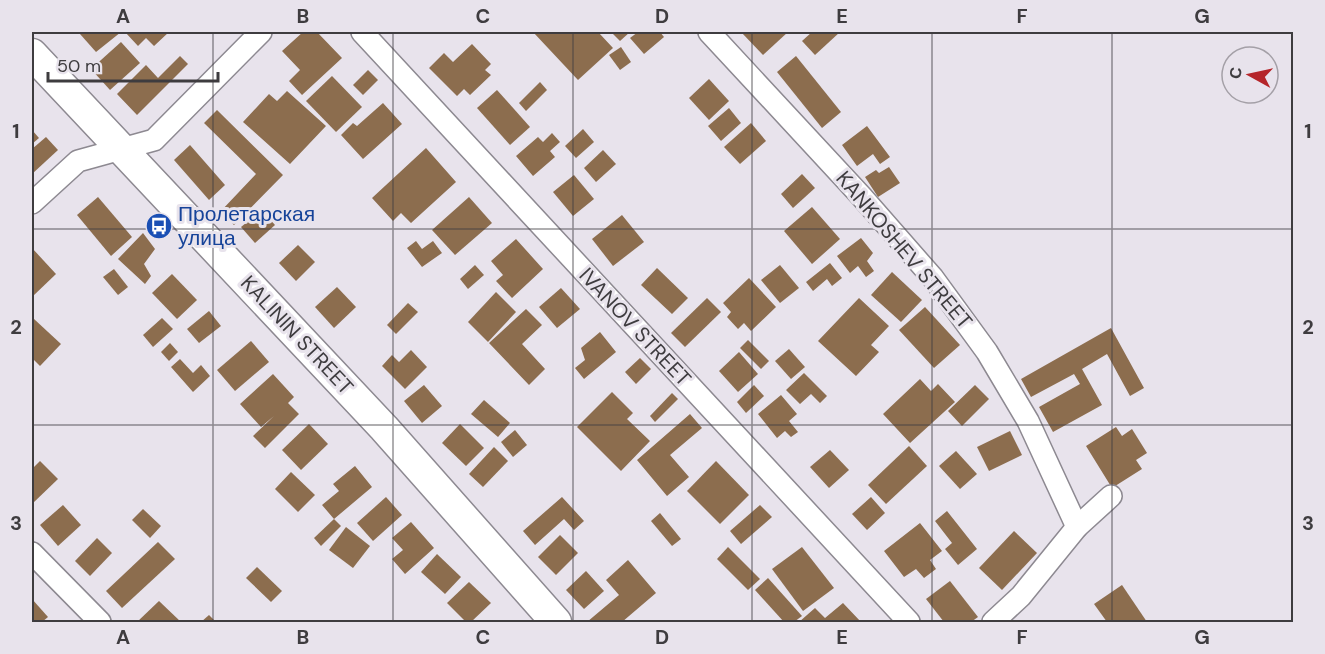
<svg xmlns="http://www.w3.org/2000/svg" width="1325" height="654" font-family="'DM Sans',sans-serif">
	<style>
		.building { fill: #8c6d4e }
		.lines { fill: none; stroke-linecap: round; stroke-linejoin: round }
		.street-casing { stroke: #8d8991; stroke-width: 24 }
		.secondary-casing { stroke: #8d8991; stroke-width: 33 }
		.street { stroke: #fff; stroke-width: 21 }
		.secondary { stroke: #fff; stroke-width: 30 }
		.grid { fill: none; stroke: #3e3c3f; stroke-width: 1.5; stroke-opacity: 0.55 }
		.labels { text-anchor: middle; stroke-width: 6; stroke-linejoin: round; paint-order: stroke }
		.transit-label { font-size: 21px; fill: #164399; stroke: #e8e3ec; text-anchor: start }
		.street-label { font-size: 21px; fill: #3e3c3f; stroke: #e8e3ec }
		.neatline { fill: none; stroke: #3e3c3f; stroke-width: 2 }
		.grid-label { font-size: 20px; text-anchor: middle; font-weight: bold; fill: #3e3c3f }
	</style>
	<rect width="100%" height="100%" fill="#e8e3ec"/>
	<!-- building -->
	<g class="building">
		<polygon points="83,32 121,32 96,52 80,34"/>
		<polygon points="125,32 169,32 154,46 146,38 138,46"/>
		<polygon points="303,32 317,32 342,58 302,95 289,81 300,70 282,51"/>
		<polygon points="533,32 601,32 599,33 613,48 578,80"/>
		<polygon points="611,32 630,32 620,41"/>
		<polygon points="638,32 660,32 664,37 644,54 630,38"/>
		<polygon points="741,32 788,32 763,55"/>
		<polygon points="812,32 840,32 815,55 802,41"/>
		<polygon points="121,42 140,63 110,90 91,69"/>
		<polygon points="472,44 491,64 485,70 491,75 470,95 464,89 457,96 429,68 444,53 453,62"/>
		<polygon points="621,47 631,62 620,70 609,55"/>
		<polygon points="180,56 188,64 137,115 117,94 146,65 158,78"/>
		<polygon points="796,56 841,112 822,128 777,72"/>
		<polygon points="368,70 378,80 363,95 353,85"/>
		<polygon points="332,76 362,107 336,132 306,101"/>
		<polygon points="709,79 729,101 709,120 689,98"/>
		<polygon points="540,82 547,90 526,111 519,103"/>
		<polygon points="497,90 530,127 510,145 477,108"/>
		<polygon points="287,91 326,126 290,164 243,122 269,94 277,101"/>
		<polygon points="383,103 402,124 363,159 341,135 353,123 357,126"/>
		<polygon points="729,108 741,123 721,141 708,126"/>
		<polygon points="217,110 283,175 234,225 220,212 256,174 204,123"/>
		<polygon points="751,123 766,141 740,164 724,147"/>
		<polygon points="867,126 890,157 880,164 873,154 857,166 842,145"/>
		<polygon points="583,129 594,142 576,158 565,146"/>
		<polygon points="32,130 39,138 32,144"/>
		<polygon points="552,133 560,142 550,151 555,157 533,176 516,156 538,137 543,142"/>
		<polygon points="46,137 58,150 32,174 32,149"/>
		<polygon points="190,145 225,185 209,200 174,160"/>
		<polygon points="426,148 456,182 411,223 401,213 393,221 372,198"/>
		<polygon points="603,150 616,164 596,182 584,168"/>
		<polygon points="889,167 900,183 878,197 865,177 876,170 879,173"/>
		<polygon points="802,174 815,188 793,208 781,194"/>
		<polygon points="574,175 594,199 573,216 553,192"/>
		<polygon points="98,197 132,237 111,256 77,215"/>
		<polygon points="469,197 492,223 455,255 432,230"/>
		<polygon points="812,207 840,239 812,264 784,231"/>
		<polygon points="262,210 275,225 255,243 241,227"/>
		<polygon points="622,215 644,242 613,266 592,239"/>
		<polygon points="143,233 155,249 144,264 151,276 145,284 118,259"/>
		<polygon points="861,238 873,253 867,261 874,271 866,277 858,266 850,273 837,256"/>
		<polygon points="516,239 543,269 512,298 496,281 503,275 491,261"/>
		<polygon points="416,241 422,249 433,241 442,253 422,267 407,248"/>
		<polygon points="298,245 315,262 296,281 279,263"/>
		<polygon points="32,248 56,274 32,297"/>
		<polygon points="830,263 842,278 832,286 827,279 813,291 806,282"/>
		<polygon points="475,265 484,275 468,289 460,279"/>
		<polygon points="780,265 799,288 780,303 761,280"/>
		<polygon points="657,268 688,298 672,314 641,285"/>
		<polygon points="114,269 128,287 118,295 103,277"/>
		<polygon points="892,272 922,300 901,322 871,295"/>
		<polygon points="172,274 197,300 177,319 152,293"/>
		<polygon points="749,278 776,307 751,331 744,323 738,329 727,317 731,312 723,303"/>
		<polygon points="337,287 356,307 334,328 315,307"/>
		<polygon points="561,288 580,309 557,328 539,307"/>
		<polygon points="496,292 516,312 488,342 468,322"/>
		<polygon points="707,298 721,312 685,347 671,333"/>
		<polygon points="859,298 889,326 871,345 879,352 856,376 818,341"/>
		<polygon points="408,303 418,312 396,334 387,325"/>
		<polygon points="925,307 960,345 934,368 899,330"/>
		<polygon points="526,309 542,325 522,344 545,369 529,385 489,343"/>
		<polygon points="209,311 221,326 199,343 187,329"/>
		<polygon points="162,318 173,329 153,347 143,335"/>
		<polygon points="34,319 61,344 40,366 32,358 32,321"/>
		<polygon points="1111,328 1144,388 1130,396 1107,354 1082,369 1102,405 1053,432 1039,407 1080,384 1074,374 1031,397 1021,379"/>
		<polygon points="600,332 616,352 584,379 575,368 585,360 581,348"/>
		<polygon points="748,340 769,361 761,369 740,348"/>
		<polygon points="251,341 269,362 235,391 217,370"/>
		<polygon points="170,343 178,352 169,361 161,352"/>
		<polygon points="789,349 805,367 791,379 775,361"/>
		<polygon points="411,350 427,367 405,389 382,366 392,355 399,362"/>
		<polygon points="739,352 758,374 738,392 719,371"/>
		<polygon points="640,358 651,369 636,384 625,372"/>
		<polygon points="180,359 193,373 201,365 210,376 193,392 171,367"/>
		<polygon points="804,373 827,396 820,403 811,394 800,404 786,390"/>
		<polygon points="273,374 294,397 288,403 299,414 265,448 253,436 274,416 261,427 240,404"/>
		<polygon points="920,379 931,391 938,384 955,402 910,443 883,414"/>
		<polygon points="424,385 442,406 422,423 404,401"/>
		<polygon points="754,385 764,396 746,413 737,402"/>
		<polygon points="975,385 989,399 962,426 948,411"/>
		<polygon points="612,392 633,413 627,419 650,441 621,471 577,427"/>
		<polygon points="672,393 678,399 655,422 650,416"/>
		<polygon points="781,395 797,414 789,421 798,432 791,437 785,431 777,438 758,414"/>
		<polygon points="484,400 510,423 498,437 471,414"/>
		<polygon points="690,414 702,428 670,455 689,477 667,496 637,460"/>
		<polygon points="309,424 328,444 301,470 282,450"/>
		<polygon points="460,424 484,448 466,466 442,443"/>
		<polygon points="1116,427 1122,436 1132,429 1147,453 1136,460 1142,469 1112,488 1086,446"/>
		<polygon points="515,430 527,445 513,457 501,442"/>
		<polygon points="1010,431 1022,455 989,471 977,447"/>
		<polygon points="909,446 927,466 886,504 868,485"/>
		<polygon points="494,447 508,461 483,487 469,474"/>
		<polygon points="830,450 849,470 829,488 810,467"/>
		<polygon points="956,451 977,474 960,489 939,466"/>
		<polygon points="40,461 58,479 32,504 32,469"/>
		<polygon points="716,461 749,495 720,524 687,491"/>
		<polygon points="355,466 372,487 334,519 322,505 339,491 333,484"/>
		<polygon points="291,472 315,495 298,512 275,489"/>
		<polygon points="386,497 402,515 373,541 357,523"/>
		<polygon points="562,497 584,521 574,530 564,519 535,545 523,531"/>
		<polygon points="871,497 885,513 867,530 852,514"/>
		<polygon points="63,505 81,525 58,546 40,525"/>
		<polygon points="760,505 772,517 741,544 730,531"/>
		<polygon points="143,509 161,526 150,538 132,520"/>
		<polygon points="947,511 977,549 958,565 945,549 952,543 935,521"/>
		<polygon points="660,513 681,539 672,546 651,521"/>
		<polygon points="334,519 341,526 321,546 314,538"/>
		<polygon points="411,522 434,548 405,574 392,559 403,550 392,538"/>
		<polygon points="920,523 942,551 930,560 936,569 924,578 916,569 904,577 884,551"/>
		<polygon points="346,527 370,546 353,568 329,550"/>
		<polygon points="1014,531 1037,553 1002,590 979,568"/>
		<polygon points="560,535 578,553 556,575 538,557"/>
		<polygon points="97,538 112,553 90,576 75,561"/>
		<polygon points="158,542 175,559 122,608 106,591"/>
		<polygon points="728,547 760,579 748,590 717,559"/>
		<polygon points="802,547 834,588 803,611 772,569"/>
		<polygon points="437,554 461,577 445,594 421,572"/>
		<polygon points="628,560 656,593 622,622 587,622 619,595 606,580"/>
		<polygon points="257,567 282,591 271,602 246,578"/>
		<polygon points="586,571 604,591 584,609 566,590"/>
		<polygon points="768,578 802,616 794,622 784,622 755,590"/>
		<polygon points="950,581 978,617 971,622 944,622 926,599"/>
		<polygon points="469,582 491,603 471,622 466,622 447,603"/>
		<polygon points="1122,585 1147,622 1107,622 1094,604"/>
		<polygon points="32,599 48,617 42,622 32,622"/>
		<polygon points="159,601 181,622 137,622"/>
		<polygon points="843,603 861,622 799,622 815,608 825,618"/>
		<polygon points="209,615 216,622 201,622"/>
	</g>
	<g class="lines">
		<defs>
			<g id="street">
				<polyline points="362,32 909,622"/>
				<polyline points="709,32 862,197 933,278 987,352 1028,421 1077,527"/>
				<polyline points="32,203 78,161 154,140 261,32"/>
				<polyline points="32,553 100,622"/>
				<polyline points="993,622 1021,596 1077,527 1111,496"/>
			</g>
			<polyline id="secondary" points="32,54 384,428 556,622"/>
		</defs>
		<!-- street casing -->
		<use href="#street" class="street-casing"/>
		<!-- secondary casing -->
		<use href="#secondary" class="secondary-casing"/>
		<!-- street -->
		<use href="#street" class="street"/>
		<!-- secondary -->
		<use href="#secondary" class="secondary"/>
	</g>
	<!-- grid -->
	<path class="grid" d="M213,32V622M393,32V622M573,32V622M752,32V622M932,32V622M1112,32V622M32,229H1294M32,425H1294"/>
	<!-- icons -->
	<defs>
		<symbol id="bus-disc" viewBox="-11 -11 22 22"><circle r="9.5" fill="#1a4fb4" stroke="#e8e3ec"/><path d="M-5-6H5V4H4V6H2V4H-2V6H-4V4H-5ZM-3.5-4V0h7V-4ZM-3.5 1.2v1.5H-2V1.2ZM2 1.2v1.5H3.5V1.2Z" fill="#fff"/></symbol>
	</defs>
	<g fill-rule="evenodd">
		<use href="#bus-disc" x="144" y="211" width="30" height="30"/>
	</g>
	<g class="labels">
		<!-- transit labels -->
		<g class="transit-label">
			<text x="178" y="221">Пролетарская<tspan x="178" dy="24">улица</tspan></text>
		</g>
		<!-- street labels -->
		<g class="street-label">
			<text transform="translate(904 250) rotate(50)" y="7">KANKOSHEV STREET</text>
			<text transform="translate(635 327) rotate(47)" y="7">IVANOV STREET</text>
			<text transform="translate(297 335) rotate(47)" y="7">KALININ STREET</text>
		</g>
	</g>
	<!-- border -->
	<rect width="1325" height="654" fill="none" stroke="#e8e3ec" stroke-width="66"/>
	<!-- north arrow -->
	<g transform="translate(1250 75) rotate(278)"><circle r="28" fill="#e8e3ec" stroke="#a4a0a7" stroke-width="1.5"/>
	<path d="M0-4.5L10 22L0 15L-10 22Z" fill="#b5252a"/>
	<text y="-9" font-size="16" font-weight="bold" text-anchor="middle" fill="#3e3c3f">С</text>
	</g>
	<!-- scale -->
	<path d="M48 72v9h170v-9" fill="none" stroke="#3e3c3f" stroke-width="3"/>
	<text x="57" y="72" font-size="18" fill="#3e3c3f" stroke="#e8e3ec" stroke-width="4.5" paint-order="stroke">50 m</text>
	<rect x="33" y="33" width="1259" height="588" class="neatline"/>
	<g class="grid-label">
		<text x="123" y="23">A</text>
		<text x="303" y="23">B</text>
		<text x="483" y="23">C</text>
		<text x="662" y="23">D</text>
		<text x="842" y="23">E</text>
		<text x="1022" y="23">F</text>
		<text x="1202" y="23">G</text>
		<text x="16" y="138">1</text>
		<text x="1308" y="138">1</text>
		<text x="16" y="334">2</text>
		<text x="1308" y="334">2</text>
		<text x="16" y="530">3</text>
		<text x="1308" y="530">3</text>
		<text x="123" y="644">A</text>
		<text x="303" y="644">B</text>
		<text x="483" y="644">C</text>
		<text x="662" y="644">D</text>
		<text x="842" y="644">E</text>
		<text x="1022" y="644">F</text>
		<text x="1202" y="644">G</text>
	</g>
</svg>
